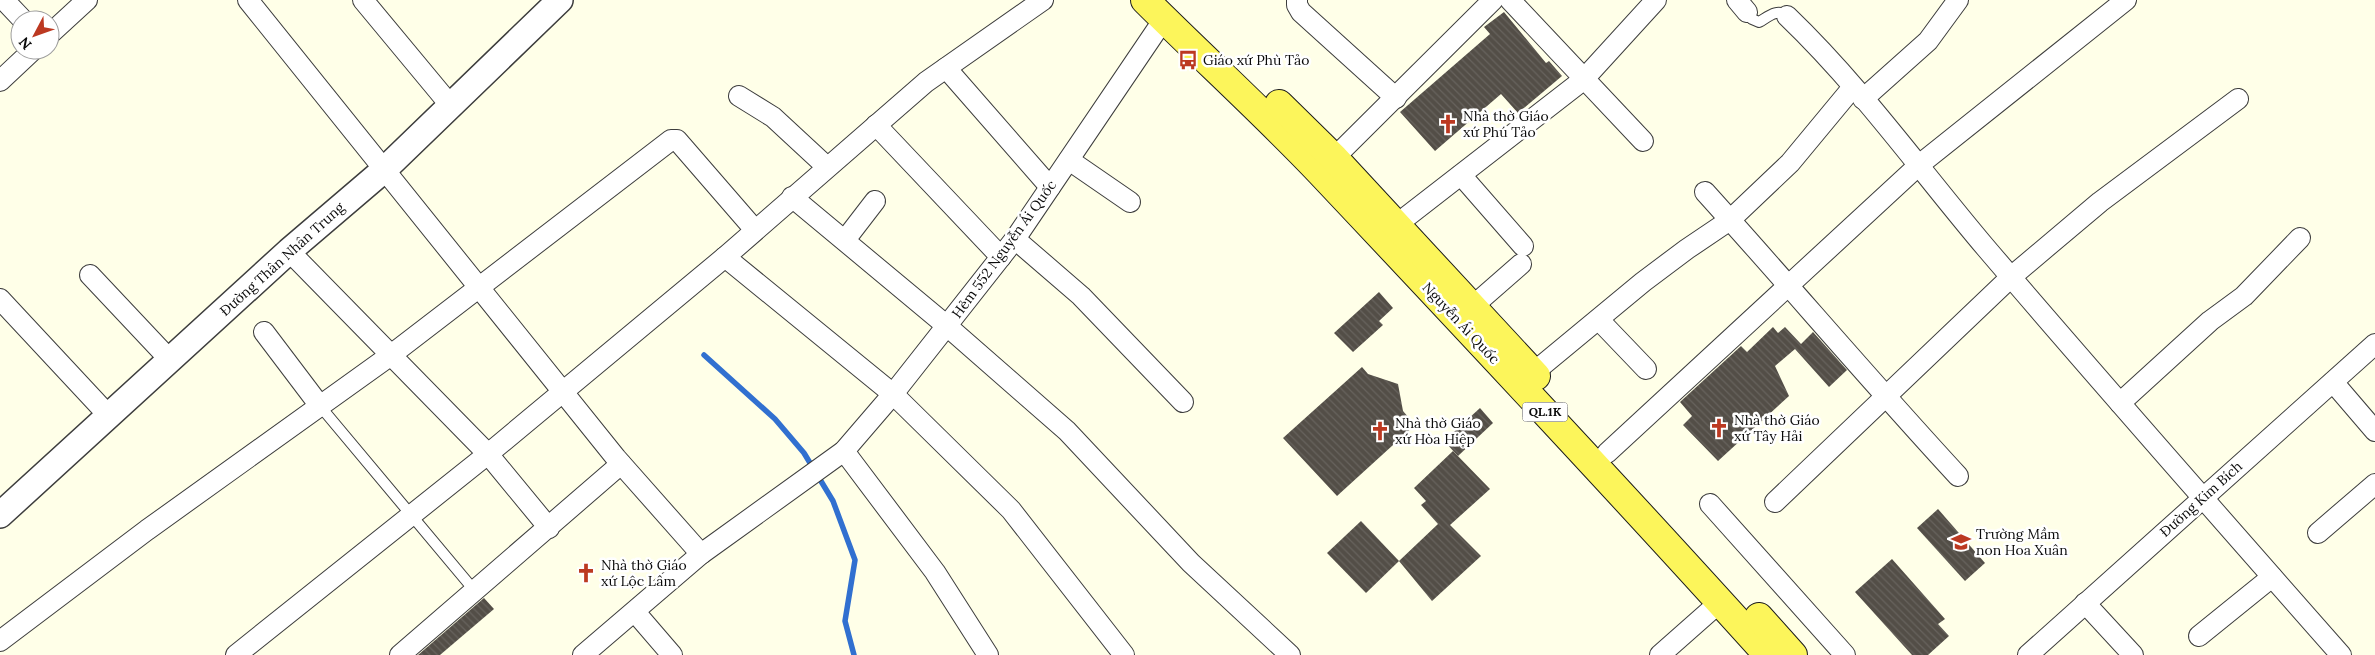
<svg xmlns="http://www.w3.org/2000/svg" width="2375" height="655" font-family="Lora,serif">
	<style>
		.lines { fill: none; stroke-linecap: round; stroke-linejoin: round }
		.stream { stroke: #3170d0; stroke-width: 5.5 }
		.building { fill: url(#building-back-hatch) }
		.service-casing { stroke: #3d3d3d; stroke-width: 12 }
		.minor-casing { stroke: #3d3d3d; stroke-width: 22 }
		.tertiary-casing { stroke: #3d3d3d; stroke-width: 28 }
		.primary-casing { stroke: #1b1b1b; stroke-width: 30 }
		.service { stroke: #fff; stroke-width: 10 }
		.minor { stroke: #fff; stroke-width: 20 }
		.tertiary { stroke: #fff; stroke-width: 25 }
		.primary { stroke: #fcf55b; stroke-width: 28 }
		.labels { text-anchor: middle; stroke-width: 5; stroke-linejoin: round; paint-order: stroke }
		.shield { fill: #fff; stroke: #545454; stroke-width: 1 }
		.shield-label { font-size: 12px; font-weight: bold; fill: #0a0a0a }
		.poi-label { font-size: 14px; fill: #0a0a0a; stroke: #fff; text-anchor: start }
		.street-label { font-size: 14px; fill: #0a0a0a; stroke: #fff }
	</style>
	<defs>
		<pattern id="building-back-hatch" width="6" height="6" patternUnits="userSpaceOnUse" patternTransform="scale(1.25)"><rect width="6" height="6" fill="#534e47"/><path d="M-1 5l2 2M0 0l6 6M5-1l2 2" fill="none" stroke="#67635d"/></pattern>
	</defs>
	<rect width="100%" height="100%" fill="#ffffe8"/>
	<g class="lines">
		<!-- stream -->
		<polyline class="stream" points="704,355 775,419 804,453 833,501 855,560 845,621 854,655"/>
	</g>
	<!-- building -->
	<g class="building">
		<polygon points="1504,12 1546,63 1549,61 1562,76 1518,113 1501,94 1435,151 1400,112 1490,34 1484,27"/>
		<polygon points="1379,292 1393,308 1379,321 1383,325 1353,352 1334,333"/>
		<polygon points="1773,327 1778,333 1785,327 1801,344 1813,332 1847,370 1829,387 1795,349 1775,366 1789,396 1718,461 1683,425 1692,416 1680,402 1741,346 1747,352"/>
		<polygon points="1362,367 1368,374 1398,384 1403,411 1415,425 1337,496 1283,438"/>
		<polygon points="1480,408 1493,423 1458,456 1444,441"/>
		<polygon points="1453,451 1490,489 1450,525 1481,556 1432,601 1399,561 1438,524 1421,505 1426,501 1414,488"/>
		<polygon points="1938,509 1985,563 1965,581 1917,528"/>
		<polygon points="1361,521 1399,561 1366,593 1327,553"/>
		<polygon points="1892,559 1945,619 1938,624 1949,636 1928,655 1912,655 1855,592"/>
		<polygon points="484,598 494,609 440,655 418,655"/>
	</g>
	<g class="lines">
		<defs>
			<g id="service">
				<path d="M1747,12L1752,19L1759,22C1768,17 1777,8 1787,16"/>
				<polyline points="320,406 474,590"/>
			</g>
			<g id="minor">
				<polyline points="4,0 23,20"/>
				<polyline points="248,0 616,458 701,554"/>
				<polyline points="363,0 451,106"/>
				<polyline points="1297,0 1297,5 1301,12 1396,98"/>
				<polyline points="1510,0 1643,141"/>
				<polyline points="1737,0 1747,12"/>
				<path d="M1787,16C1861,87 1920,170 1986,248C2103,385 2222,520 2341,655"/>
				<polyline points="50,34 87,0"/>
				<polyline points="946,68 1050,187"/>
				<polyline points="0,81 33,50"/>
				<polyline points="739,96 773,117 827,167"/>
				<polyline points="1863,99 1928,41 1958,0"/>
				<polyline points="876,125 1001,257"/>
				<polyline points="1334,158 1493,0"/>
				<polyline points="1069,160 1130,202"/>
				<polyline points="1461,175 1523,246"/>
				<path d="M1705,192C1790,286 1872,383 1958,476"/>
				<polyline points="792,197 947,326 1067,431 1191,563 1290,655"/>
				<polyline points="1396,225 1583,80 1656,0"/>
				<polyline points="1015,239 1081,296 1183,402"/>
				<polyline points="845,240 875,201"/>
				<polyline points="289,251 488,454 549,528"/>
				<polyline points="725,257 893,394 1011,510 1124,655"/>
				<polyline points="90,275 170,360"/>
				<polyline points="0,299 109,416"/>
				<polyline points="1473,306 1521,264"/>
				<polyline points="1599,320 1646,369"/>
				<polyline points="264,332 320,406"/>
				<polyline points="1533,373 1643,282 1687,249 1730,220 1790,163 1853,87"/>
				<polyline points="2333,382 2375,431"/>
				<polyline points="2120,403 2210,321 2244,296 2300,238"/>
				<polyline points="844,451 935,572 988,655"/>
				<polyline points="1607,453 1919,165 2126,0"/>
				<polyline points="1775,502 2011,277 2100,202 2238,99"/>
				<polyline points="1710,504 1845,655"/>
				<polyline points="2318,533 2375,484"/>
				<polyline points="2085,603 2133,655"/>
				<polyline points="635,612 672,655"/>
				<polyline points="2199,636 2272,577"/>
				<polyline points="0,641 147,530 391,355 671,140 677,140 755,230"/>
				<polyline points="236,655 488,454 725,257 926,82 1043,0"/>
				<polyline points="400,655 621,464"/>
				<polyline points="583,655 701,554 844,451 893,394 1015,239 1164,19"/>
				<polyline points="1660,655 1720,602"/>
				<polyline points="2028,655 2375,344"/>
			</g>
			<polyline id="tertiary" points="0,515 289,251 385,169 560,0"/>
			<g id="primary">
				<path d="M1145,0C1203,58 1264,113 1320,172C1471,332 1621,492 1768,655"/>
				<polyline points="1279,104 1334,158 1536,376"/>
				<polyline points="1759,617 1793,655"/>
			</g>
		</defs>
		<!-- service casing -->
		<use href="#service" class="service-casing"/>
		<!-- minor casing -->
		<use href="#minor" class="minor-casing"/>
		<!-- tertiary casing -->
		<use href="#tertiary" class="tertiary-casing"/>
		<!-- primary casing -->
		<use href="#primary" class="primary-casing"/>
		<!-- service -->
		<use href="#service" class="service"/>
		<!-- minor -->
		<use href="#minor" class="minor"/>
		<!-- tertiary -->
		<use href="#tertiary" class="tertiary"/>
		<!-- primary -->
		<use href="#primary" class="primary"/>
	</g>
	<!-- icons -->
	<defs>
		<symbol id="bus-bare" viewBox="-9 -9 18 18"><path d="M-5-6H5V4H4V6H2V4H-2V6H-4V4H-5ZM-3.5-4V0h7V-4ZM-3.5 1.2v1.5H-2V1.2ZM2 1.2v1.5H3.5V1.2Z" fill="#bc3921" stroke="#fff" stroke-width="2.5" paint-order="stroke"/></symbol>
		<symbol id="church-bare" viewBox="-9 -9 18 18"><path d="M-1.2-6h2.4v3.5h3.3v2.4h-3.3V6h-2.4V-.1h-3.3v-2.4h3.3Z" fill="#bc3921" stroke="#fff" stroke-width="2.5" paint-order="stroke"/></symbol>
		<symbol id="school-bare" viewBox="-9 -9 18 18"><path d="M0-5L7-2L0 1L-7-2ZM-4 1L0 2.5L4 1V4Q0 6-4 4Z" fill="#bc3921" stroke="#fff" stroke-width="2.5" paint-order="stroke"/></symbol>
	</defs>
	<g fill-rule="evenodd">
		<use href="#bus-bare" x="1174" y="46" width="28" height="28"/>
		<use href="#church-bare" x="1434" y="110" width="28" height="28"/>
		<use href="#church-bare" x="1705" y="414" width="28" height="28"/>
		<use href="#church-bare" x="1366" y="417" width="28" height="28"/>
		<use href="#school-bare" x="1947" y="528" width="28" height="28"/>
		<use href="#church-bare" x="572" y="559" width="28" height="28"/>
	</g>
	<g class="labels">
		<!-- shield labels -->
		<rect class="shield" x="1522.5" y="402.5" width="45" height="19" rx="4"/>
		<g class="shield-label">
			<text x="1545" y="416">QL.1K</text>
		</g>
		<!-- poi labels -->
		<g class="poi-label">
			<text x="1203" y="65">Giáo xứ Phù Tảo</text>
			<text x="1463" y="121">Nhà thờ Giáo<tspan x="1463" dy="16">xứ Phú Tảo</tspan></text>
			<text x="1734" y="425">Nhà thờ Giáo<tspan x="1734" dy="16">xứ Tây Hải</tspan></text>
			<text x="1395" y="428">Nhà thờ Giáo<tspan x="1395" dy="16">xứ Hòa Hiệp</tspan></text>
			<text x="1976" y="539">Trường Mầm<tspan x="1976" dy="16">non Hoa Xuân</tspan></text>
			<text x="601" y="570">Nhà thờ Giáo<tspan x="601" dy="16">xứ Lộc Lâm</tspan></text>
		</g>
		<!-- street labels -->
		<g class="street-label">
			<text transform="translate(1004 249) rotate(-54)" y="5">Hẻm 552 Nguyễn Ái Quốc</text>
			<text transform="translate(282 259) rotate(-42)" y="5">Đường Thân Nhân Trung</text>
			<text transform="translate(1461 323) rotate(47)" y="5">Nguyễn Ái Quốc</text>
			<text transform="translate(2201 499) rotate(-42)" y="5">Đường Kim Bích</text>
		</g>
	</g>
	<!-- north arrow -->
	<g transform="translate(35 35) rotate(229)"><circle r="24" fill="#ffffff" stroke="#9d9d9d"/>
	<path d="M0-4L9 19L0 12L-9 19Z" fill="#bc3921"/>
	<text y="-8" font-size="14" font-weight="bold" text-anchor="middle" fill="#0a0a0a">N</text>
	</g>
</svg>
